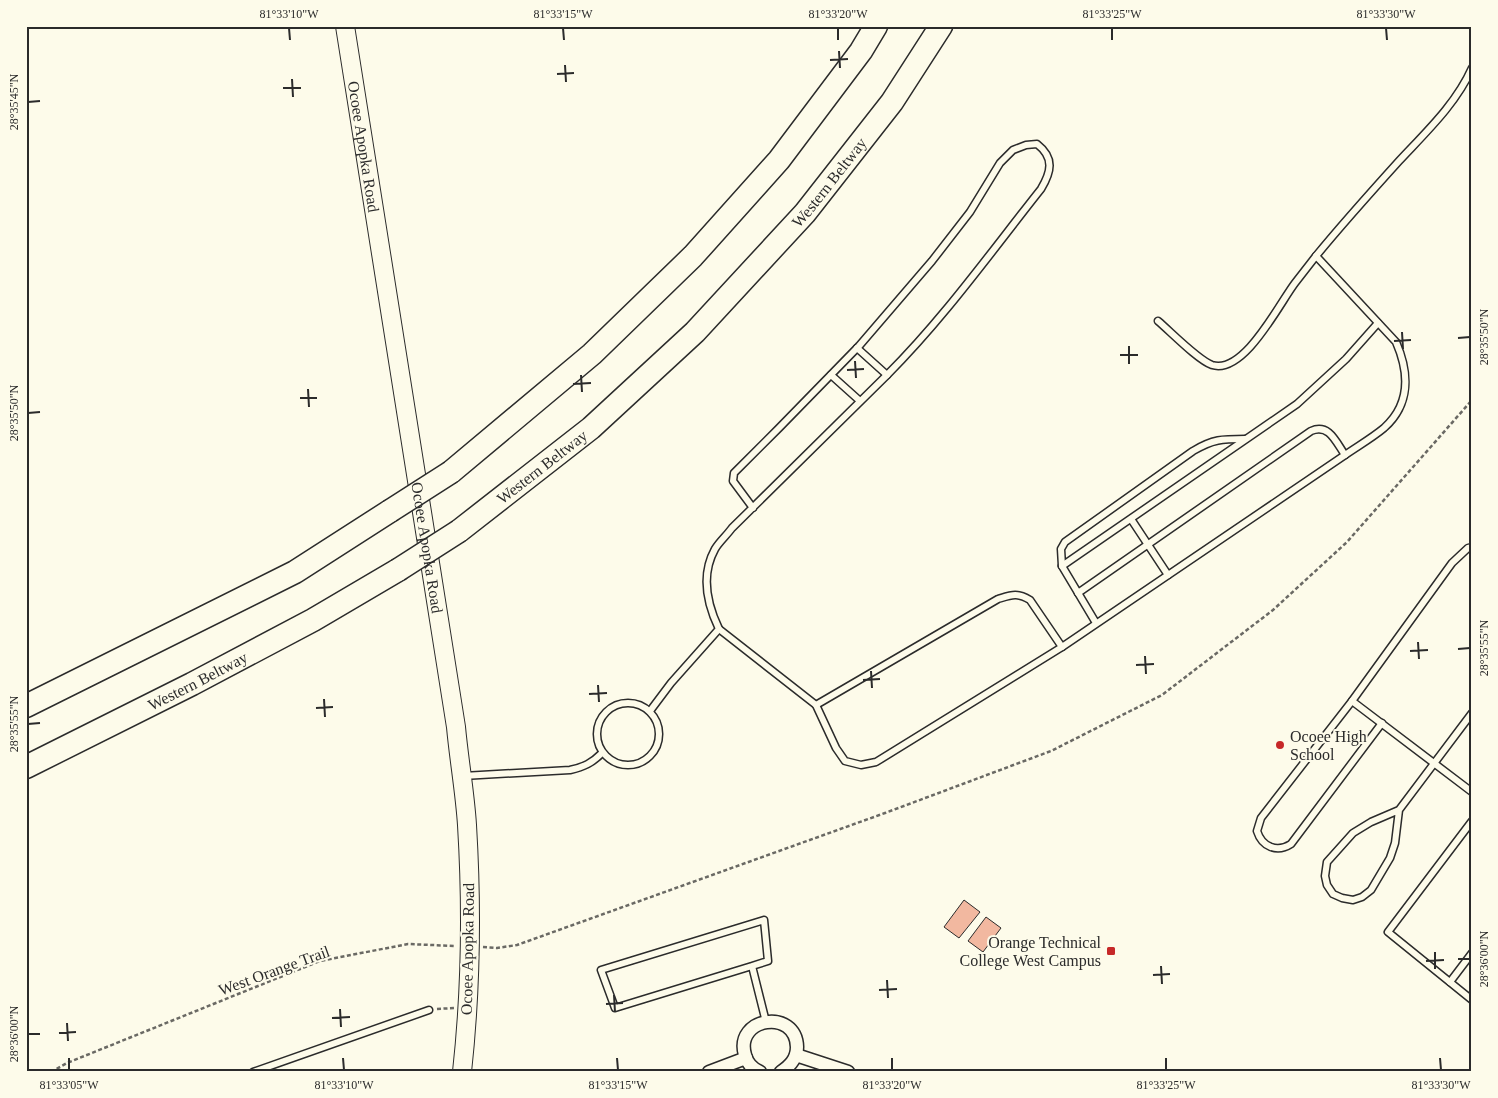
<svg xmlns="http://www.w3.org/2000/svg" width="1498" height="1098" font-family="Georgia,serif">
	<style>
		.building { fill: #f2b8a0; stroke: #2b2b2b }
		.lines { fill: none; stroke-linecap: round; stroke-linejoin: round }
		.service-casing { stroke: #2b2b2b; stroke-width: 9 }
		.minor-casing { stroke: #2b2b2b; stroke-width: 15 }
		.secondary-casing { stroke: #2b2b2b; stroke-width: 20 }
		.motorway-casing { stroke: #2b2b2b; stroke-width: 25 }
		.path { stroke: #6a6964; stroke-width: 2.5; stroke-dasharray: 4 2.5; stroke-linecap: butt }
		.service { stroke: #fdfbea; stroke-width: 6 }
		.minor { stroke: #fdfbea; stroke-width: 12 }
		.secondary { stroke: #fdfbea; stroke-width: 18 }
		.motorway { stroke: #fdfbea; stroke-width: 22 }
		.motorway-bridge-casing { stroke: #2b2b2b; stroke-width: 25; stroke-linecap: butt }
		.motorway-bridge { stroke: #fdfbea; stroke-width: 22 }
		.ticks { fill: none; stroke: #2b2b2b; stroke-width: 2 }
		.poi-dot { fill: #c62828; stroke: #fdfbea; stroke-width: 2 }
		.labels { text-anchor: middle; stroke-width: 4; stroke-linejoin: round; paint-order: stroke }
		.street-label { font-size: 16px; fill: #2b2b2b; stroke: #fdfbea }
		.poi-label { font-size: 16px; fill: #2b2b2b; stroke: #fdfbea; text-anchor: start }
		.neatline { fill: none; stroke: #2b2b2b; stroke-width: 2 }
		.ticks-label { font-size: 12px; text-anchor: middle; fill: #2b2b2b }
	</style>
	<rect width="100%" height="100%" fill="#fdfbea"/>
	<!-- building -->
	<g class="building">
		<polygon points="964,900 980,912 959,938 944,927"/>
		<polygon points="986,917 1001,928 983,952 968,941"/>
	</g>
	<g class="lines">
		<defs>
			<g id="service">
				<path d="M1316,256C1343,223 1371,192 1399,161C1426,132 1456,104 1472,68"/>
				<polyline points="857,348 887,375"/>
				<polyline points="831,375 860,401"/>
				<polyline points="1131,519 1168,575"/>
				<polyline points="1472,547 1468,548 1452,563 1352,701 1472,792"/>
				<path d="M1062,566L1061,549L1065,542L1193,451C1213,439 1222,439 1245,439"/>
				<path d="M1078,593L1311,431C1329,423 1336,442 1345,455"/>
				<polyline points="1096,623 1062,566 1297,404 1346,359 1378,323"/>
				<path d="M719,629L816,705L836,748L845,761L861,765L876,762L1062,647L1345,455C1358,446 1372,438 1384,428C1411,404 1409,372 1396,342L1316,256C1309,265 1302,274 1295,283C1279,304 1244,375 1212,365C1198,360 1171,332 1158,321"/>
				<path d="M1352,701L1261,818L1257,831C1262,847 1277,853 1291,844L1382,723"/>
				<circle cx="628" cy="734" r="31"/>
				<path d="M816,705L998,599C1011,595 1017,592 1030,600L1062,647"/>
				<path d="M650,711L671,683L719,629C707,604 700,576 715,549C719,542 727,535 732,528L887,375C944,318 991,252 1041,189C1051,172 1055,158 1037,144L1026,145L1013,150L1000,163L970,212L932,261L859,346L779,428L734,473L733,481L753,508"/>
				<path d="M463,776L570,770C584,767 592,763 602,753"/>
				<polyline points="1399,810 1371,822 1353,833 1327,862 1325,876 1327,885 1333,894 1342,898 1353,900 1362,897 1371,890 1390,858 1395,843 1399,810 1472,713"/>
				<polyline points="1472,821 1388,932 1472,1000"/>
				<polyline points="752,966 768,961 764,920 601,970 615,1008 752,966 766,1022"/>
				<polyline points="1450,982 1472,953"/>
				<polyline points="253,1072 429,1010"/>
			</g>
			<g id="minor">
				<polyline points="796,1055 848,1072"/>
				<polyline points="709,1072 746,1058"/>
				<path d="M760,1072C753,1069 747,1063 745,1055C734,1017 796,1008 797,1047C797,1059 790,1066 781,1072"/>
			</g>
			<g id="secondary">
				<path id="s1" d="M345,26L456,727C459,760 465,793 467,825C472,907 471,990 462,1072"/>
			</g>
			<g id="motorway">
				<polyline points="451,472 592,354 693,256 779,160 861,51 876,26"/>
				<path id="s2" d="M459,531L591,428L695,332L805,213L892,102L941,26"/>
				<polyline points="26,706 295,572 390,511"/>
				<path id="s3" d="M26,767L192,684L313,620L398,570"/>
			</g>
		</defs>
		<!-- service casing -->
		<use href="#service" class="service-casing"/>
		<!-- minor casing -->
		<use href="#minor" class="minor-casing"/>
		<!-- secondary casing -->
		<use href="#secondary" class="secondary-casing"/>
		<!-- motorway casing -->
		<use href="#motorway" class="motorway-casing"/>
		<!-- path -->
		<g class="path">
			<polyline points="483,947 497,948 517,945 885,813 1051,751 1162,695 1273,610 1347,542 1472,400"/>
			<polyline points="437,1009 454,1008"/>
			<polyline points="51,1072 67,1063 320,961 408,944 455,946"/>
		</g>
		<!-- service -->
		<use href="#service" class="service"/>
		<!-- minor -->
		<use href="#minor" class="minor"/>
		<!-- secondary -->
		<use href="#secondary" class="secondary"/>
		<!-- motorway -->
		<use href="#motorway" class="motorway"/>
		<defs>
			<g id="motorway-bridge">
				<polyline points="390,511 451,472"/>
				<polyline points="398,570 459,531"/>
			</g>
		</defs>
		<!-- motorway-bridge casing -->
		<use href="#motorway-bridge" class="motorway-bridge-casing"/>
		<!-- motorway-bridge -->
		<use href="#motorway-bridge" class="motorway-bridge"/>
	</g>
	<!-- ticks -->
	<path class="ticks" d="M289,28L290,40M563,28L564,40M838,28V40M1112,28V40M1386,28L1387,40M839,51L840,68M830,60L848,59M565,65L566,82M557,74L574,73M292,79L293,97M283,88H301M28,102L40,101M1402,332L1403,349M1458,338L1470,337M1394,341L1411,340M1129,346V364M1120,355H1138M855,361L856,378M847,370L864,369M581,375L582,392M573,384L591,383M308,389L309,407M300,398H317M28,413L40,412M1418,642L1419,659M1458,649L1470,648M1410,651L1428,650M1145,656L1146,674M1136,665L1154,664M871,671L872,688M863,680L880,679M598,685L599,702M589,694L607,693M324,699L325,717M316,708L333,707M28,724L40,723M1435,952V969M1458,959H1470M1426,961L1444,960M1161,966L1162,984M1153,975L1170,974M887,980L888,998M879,990L897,989M614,995L615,1012M606,1004L623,1003M340,1009L341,1027M332,1018L350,1017M67,1023L68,1041M59,1033L76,1032M28,1034H40M69,1058V1070M343,1058L344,1070M617,1058L618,1070M892,1058V1070M1166,1058V1070M1440,1058L1441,1070"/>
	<!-- markers -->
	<g class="poi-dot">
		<circle cx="1280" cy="745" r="5"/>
		<rect x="1106" y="946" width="10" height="10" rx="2.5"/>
	</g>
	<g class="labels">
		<!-- street labels -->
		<g class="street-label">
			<text dy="6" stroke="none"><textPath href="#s1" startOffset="122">Ocoee Apopka Road</textPath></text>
			<text dy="6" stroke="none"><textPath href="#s2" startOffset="510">Western Beltway</textPath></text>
			<text dy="6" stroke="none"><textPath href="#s2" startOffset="105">Western Beltway</textPath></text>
			<text dy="6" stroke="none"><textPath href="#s1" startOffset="528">Ocoee Apopka Road</textPath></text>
			<text dy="6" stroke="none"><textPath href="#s3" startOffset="192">Western Beltway</textPath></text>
			<text transform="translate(467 949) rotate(-89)" y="6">Ocoee Apopka Road</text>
			<text transform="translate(274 970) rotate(-20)" y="6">West Orange Trail</text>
		</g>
		<!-- poi labels -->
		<g class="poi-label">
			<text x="1290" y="742">Ocoee High<tspan x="1290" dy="18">School</tspan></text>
			<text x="1101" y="948" text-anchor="end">Orange Technical<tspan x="1101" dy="18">College West Campus</tspan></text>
		</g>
	</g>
	<!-- border -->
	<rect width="1498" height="1098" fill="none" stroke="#fdfbea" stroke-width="55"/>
	<rect x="28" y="28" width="1442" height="1042" class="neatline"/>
	<g class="ticks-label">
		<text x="289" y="18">81°33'10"W</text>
		<text x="563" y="18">81°33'15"W</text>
		<text x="838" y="18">81°33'20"W</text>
		<text x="1112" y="18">81°33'25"W</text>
		<text x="1386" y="18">81°33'30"W</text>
		<text transform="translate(14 102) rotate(-90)" y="4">28°35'45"N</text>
		<text transform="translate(1484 337) rotate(-90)" y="4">28°35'50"N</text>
		<text transform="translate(14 413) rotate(-90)" y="4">28°35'50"N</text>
		<text transform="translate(1484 648) rotate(-90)" y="4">28°35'55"N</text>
		<text transform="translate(14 724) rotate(-90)" y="4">28°35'55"N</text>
		<text transform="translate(1484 959) rotate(-90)" y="4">28°36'00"N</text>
		<text transform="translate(14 1034) rotate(-90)" y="4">28°36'00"N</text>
		<text x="69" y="1089">81°33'05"W</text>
		<text x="344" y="1089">81°33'10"W</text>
		<text x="618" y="1089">81°33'15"W</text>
		<text x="892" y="1089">81°33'20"W</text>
		<text x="1166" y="1089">81°33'25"W</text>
		<text x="1441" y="1089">81°33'30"W</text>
	</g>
</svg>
